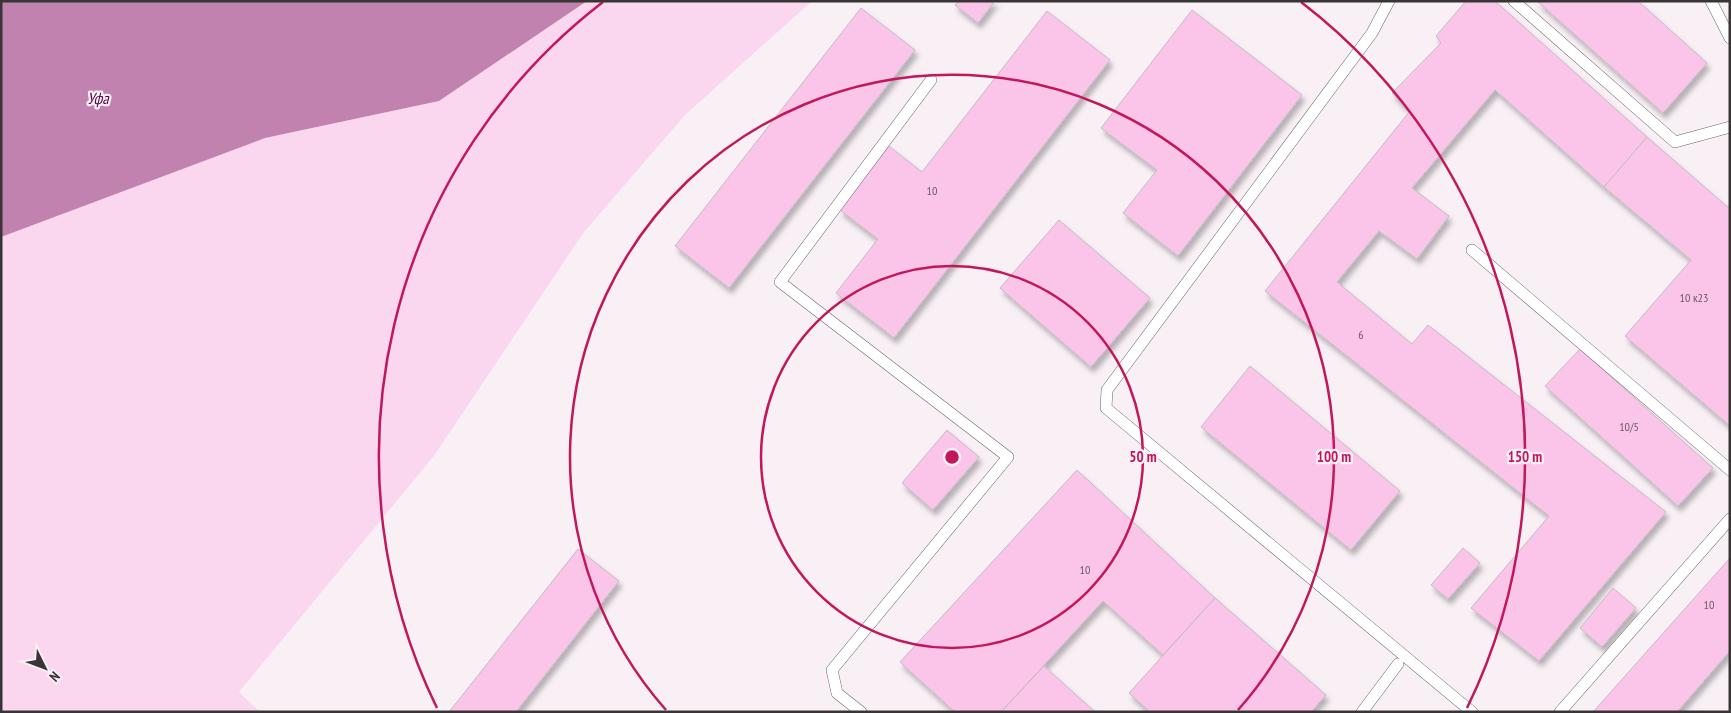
<svg xmlns="http://www.w3.org/2000/svg" width="1731" height="713" font-family="'PT Sans Narrow',sans-serif">
	<style>
		.green { fill: #fbd6ef }
		.water { fill: #c182af }
		.building { fill: #fbc5ea; stroke: #c3bbc1; filter: url(#shadow) }
		.lines { fill: none; stroke-linecap: round; stroke-linejoin: round }
		.service-casing { stroke: #6c656a; stroke-width: 12 }
		.service { stroke: #fff; stroke-width: 11 }
		.ring { fill: none; stroke: #c2185b; stroke-width: 2.5 }
		.labels { text-anchor: middle; stroke-width: 4.5; stroke-linejoin: round; paint-order: stroke }
		.number-label { font-size: 12px; fill: #6a5964 }
		.water-label { font-size: 16px; font-style: italic; fill: #530545; stroke: #f9f0f6 }
		.centre { fill: #c2185b; stroke: #f9f0f6; stroke-width: 2.5 }
		.ring-label { font-size: 15px; text-anchor: middle; font-weight: bold; fill: #c2185b; stroke: #f9f0f6; stroke-width: 4.5; stroke-linejoin: round; paint-order: stroke }
	</style>
	<defs>
		<filter id="shadow"><feDropShadow dx="3" dy="5.5" stdDeviation="2.5" flood-color="#0004"/></filter>
	</defs>
	<rect width="100%" height="100%" fill="#f9f0f6"/>
	<!-- green -->
	<polygon class="green" points="587,1 812,1 685,115 584,232 433,457 239,692 260,712 1,712 1,237 265,138 439,101"/>
	<!-- water -->
	<polygon class="water" points="1,1 587,1 439,101 265,138 1,237"/>
	<!-- building -->
	<g class="building">
		<polygon points="958,1 995,1 978,23 955,5"/>
		<polygon points="1466,1 1495,1 1647,137 1604,187 1495,90 1412,188 1449,216 1417,259 1379,231 1337,282 1412,344 1428,325 1666,512 1539,661 1471,608 1549,516 1265,291 1410,111 1392,93 1441,43 1436,36"/>
		<polygon points="1537,1 1638,1 1707,63 1663,113"/>
		<polygon points="861,8 915,50 729,288 675,246"/>
		<polygon points="1192,10 1302,95 1178,256 1123,213 1157,170 1101,128"/>
		<polygon points="1047,11 1110,60 894,338 836,293 878,239 840,210 889,146 922,172"/>
		<polygon points="1647,137 1730,209 1730,426 1625,336 1691,260 1604,187"/>
		<polygon points="1059,220 1150,298 1091,367 1000,288"/>
		<polygon points="1580,349 1713,468 1678,506 1545,386"/>
		<polygon points="1250,366 1400,491 1351,550 1201,427"/>
		<polygon points="947,430 979,457 933,510 902,483"/>
		<polygon points="1077,470 1215,598 1163,655 1103,601 1001,712 955,712 900,662"/>
		<polygon points="1463,548 1480,563 1448,599 1431,585"/>
		<polygon points="578,549 619,581 516,712 449,712"/>
		<polygon points="1730,558 1730,651 1677,712 1593,712"/>
		<polygon points="1613,588 1636,608 1602,647 1580,628"/>
		<polygon points="1215,598 1326,695 1311,712 1150,712 1129,693"/>
		<polygon points="1044,666 1095,712 1001,712"/>
	</g>
	<g class="lines">
		<defs>
			<g id="service">
				<polyline points="1389,1 1372,33 1107,390 1106,408 1472,712"/>
				<polyline points="1514,1 1675,142 1730,127"/>
				<polyline points="1711,1 1730,38"/>
				<polyline points="1472,250 1730,470"/>
				<polyline points="861,712 837,693 832,670 1008,457 780,282 931,80"/>
				<polyline points="1362,712 1398,664"/>
				<polyline points="1560,712 1730,519"/>
			</g>
		</defs>
		<!-- service casing -->
		<use href="#service" class="service-casing"/>
		<!-- service -->
		<use href="#service" class="service"/>
	</g>
	<!-- distance rings -->
	<g class="ring">
		<circle cx="952" cy="457" r="191"/>
		<path d="M666 710A382 382 0 1 1 1238 710"/>
		<path d="M437 708A573 573 0 0 1 603 2M1301 2A573 573 0 0 1 1467 708"/>
	</g>
	<g class="labels">
		<!-- number labels -->
		<g class="number-label">
			<text x="932" y="195">10</text>
			<text x="1694" y="302">10 к23</text>
			<text x="1361" y="339">6</text>
			<text x="1629" y="431">10/5</text>
			<text x="1085" y="574">10</text>
			<text x="1709" y="609">10</text>
		</g>
		<!-- water labels -->
		<g class="water-label">
			<text x="98" y="104">Уфа</text>
		</g>
	</g>
	<circle cx="952" cy="457" r="8" class="centre"/>
	<g class="ring-label">
		<text x="1143" y="462">50 m</text>
		<text x="1334" y="462">100 m</text>
		<text x="1525" y="462">150 m</text>
	</g>
	<!-- border -->
	<rect width="1731" height="713" fill="none" stroke="#393537" stroke-width="5"/>
	<!-- north arrow -->
	<g transform="translate(45 668) rotate(132)" stroke="#f9f0f6" stroke-width="4" paint-order="stroke">
	<path d="M0-4L9 19L0 12L-9 19Z" fill="#393537"/>
	<text y="-8" font-size="14" font-weight="bold" text-anchor="middle" fill="#393537">N</text>
	</g>
</svg>
